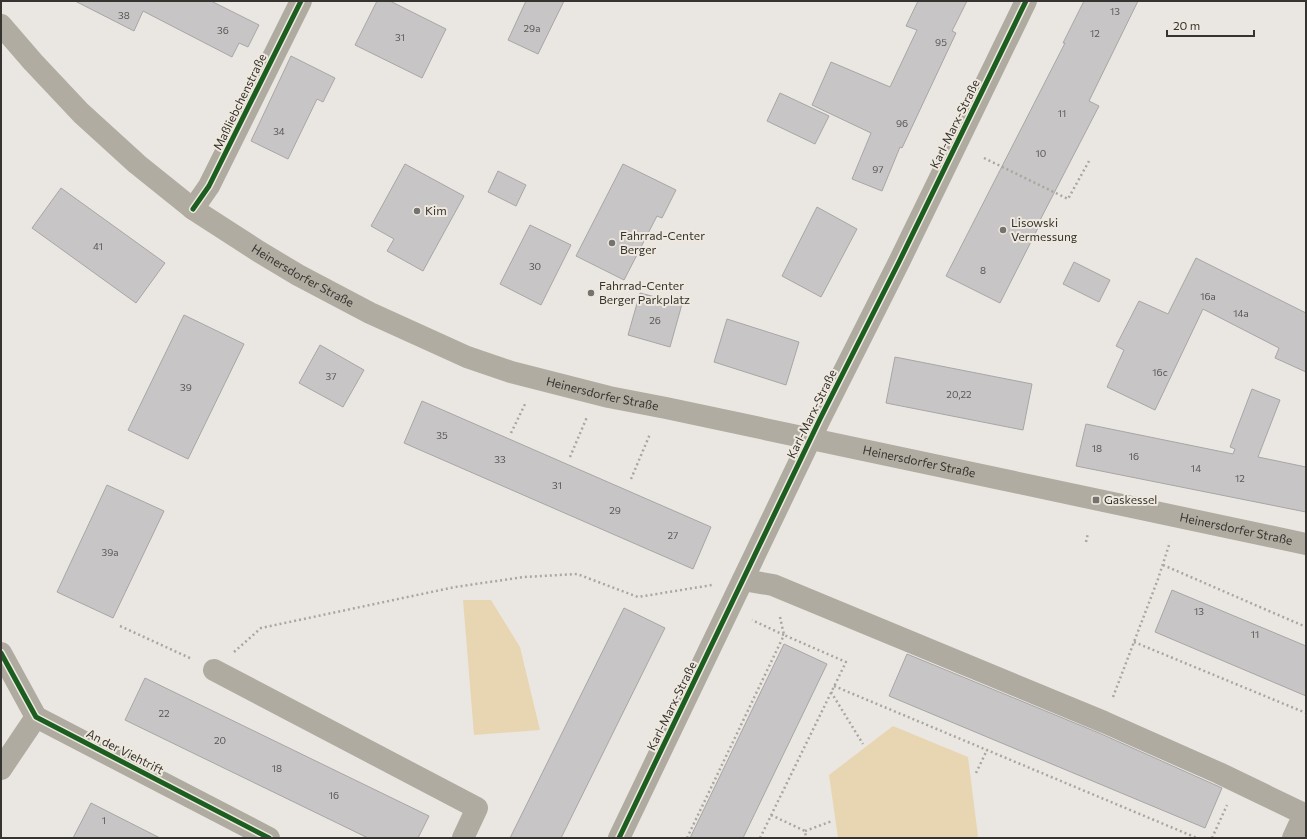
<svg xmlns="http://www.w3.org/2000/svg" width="1307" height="839" font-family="Commissioner,sans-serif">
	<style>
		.green { fill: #e8d6b2 }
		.building { fill: #c7c5c5; stroke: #a7a6a6 }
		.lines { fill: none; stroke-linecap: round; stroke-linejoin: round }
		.path { stroke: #aaa69f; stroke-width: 2.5; stroke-dasharray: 2 3; stroke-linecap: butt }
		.minor { stroke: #afaba1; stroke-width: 22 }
		.major { stroke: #b0aca1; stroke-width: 22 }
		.cycleway-casing { stroke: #eee8de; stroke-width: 8 }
		.cycleway { stroke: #1b5e20; stroke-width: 5 }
		.poi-dot { fill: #75736e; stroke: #eee8de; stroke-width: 1.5 }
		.labels { text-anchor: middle; stroke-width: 4; stroke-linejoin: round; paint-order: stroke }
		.number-label { font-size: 10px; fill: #5a5855 }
		.street-label { font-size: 12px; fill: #363430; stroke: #eee8de }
		.poi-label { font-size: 12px; fill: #363430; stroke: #eee8de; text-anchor: start }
	</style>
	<rect width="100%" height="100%" fill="#eae7e2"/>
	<!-- green -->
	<g class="green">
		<polygon points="463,600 491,600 520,647 540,730 474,735"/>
		<polygon points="893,726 968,757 978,836 976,838 838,838 829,775"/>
	</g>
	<!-- building -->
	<g class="building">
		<polygon points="75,1 211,1 259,25 248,47 239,43 232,57 143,11 134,31"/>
		<polygon points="377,1 390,1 446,29 422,78 355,45"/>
		<polygon points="526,1 564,1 538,54 508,40"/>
		<polygon points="918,1 967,1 952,31 956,33 902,148 900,147 882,191 852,179 871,133 812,105 831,62 890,87 917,30 906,26"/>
		<polygon points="1084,1 1138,1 1089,101 1099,106 1038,224 1040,224 1000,303 946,276 1065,43 1063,43"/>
		<polygon points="291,56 335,78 323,102 317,99 288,159 251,141"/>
		<polygon points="780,93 829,116 815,144 767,121"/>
		<polygon points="405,164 464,196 423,271 387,251 394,239 371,226"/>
		<polygon points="623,164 676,190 662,218 657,216 624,280 576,256"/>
		<polygon points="498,171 526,185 516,206 488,192"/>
		<polygon points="61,188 165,263 136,303 32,228"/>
		<polygon points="817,207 857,229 821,297 782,276"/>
		<polygon points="530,225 571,245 541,305 500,284"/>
		<polygon points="1196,258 1306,313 1306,372 1275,358 1279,348 1203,309 1155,410 1107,387 1124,350 1116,346 1139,301 1168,314"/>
		<polygon points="1074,262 1110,280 1099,302 1063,284"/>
		<polygon points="640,293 682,304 670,347 628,335"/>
		<polygon points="184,315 244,344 188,459 128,430"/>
		<polygon points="727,319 799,342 786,385 714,362"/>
		<polygon points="320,345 364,370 343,407 299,383"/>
		<polygon points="895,357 1032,384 1023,430 886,403"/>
		<polygon points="1252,389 1280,400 1258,457 1306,467 1306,512 1076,466 1086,424 1233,454 1235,449 1230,447"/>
		<polygon points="422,401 711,527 693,569 404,443"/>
		<polygon points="107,485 164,511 113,618 57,592"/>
		<polygon points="1172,590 1306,646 1306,696 1155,632"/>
		<polygon points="624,608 665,628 652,654 561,838 510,838"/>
		<polygon points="784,644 827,664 743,838 690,838"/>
		<polygon points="907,654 1099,733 1222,788 1205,828 889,696"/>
		<polygon points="145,678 429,816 418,838 368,838 125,720"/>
		<polygon points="91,803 160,838 73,838"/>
	</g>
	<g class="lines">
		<!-- path -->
		<g class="path">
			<polyline points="984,158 1068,199 1089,161"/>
			<polyline points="511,433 526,402"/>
			<polyline points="570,457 587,417"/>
			<polyline points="631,479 650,434"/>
			<polyline points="1086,542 1088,533"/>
			<polyline points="1163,565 1306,627"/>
			<polyline points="120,626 192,659"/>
			<polyline points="1134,642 1306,713"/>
			<polyline points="234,652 261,628 455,587 524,577 577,574 638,597 712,585"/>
			<polyline points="834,686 1197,838"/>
			<polyline points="831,692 863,744"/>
			<polyline points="1113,697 1158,579 1170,542"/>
			<polyline points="976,773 987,750"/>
			<polyline points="771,815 805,831 806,838"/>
			<polyline points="805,831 832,821"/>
			<polyline points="687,838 784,635 752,620"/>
			<polyline points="760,838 846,662 784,635 780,617"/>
			<polyline points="1212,838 1227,805"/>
		</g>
		<!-- minor -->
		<g class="minor">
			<polyline points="193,209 209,186 301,1"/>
			<polyline points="743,580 773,585 1104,722 1219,773 1304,814 1293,838"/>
			<polyline points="1,653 36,717 269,838"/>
			<polyline points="214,670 477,808 463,838"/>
			<polyline points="1,769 36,717"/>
			<polyline points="619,838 820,419 899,262 1026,1"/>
		</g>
		<!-- major -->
		<path class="major" id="s1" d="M1,25L33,62L81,113L137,164L193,209L258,251L298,275L370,313L467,357L511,372L609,397L666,408L1306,544"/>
		<defs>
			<g id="cycleway">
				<polyline points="193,209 209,186 301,1"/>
				<polyline points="1,653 36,717 269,838"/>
				<polyline points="619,838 820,419 899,262 1026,1"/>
			</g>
		</defs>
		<!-- cycleway casing -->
		<use href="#cycleway" class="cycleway-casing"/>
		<!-- cycleway -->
		<use href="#cycleway" class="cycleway"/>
	</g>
	<!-- markers -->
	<g class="poi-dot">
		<circle cx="417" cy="211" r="4"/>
		<circle cx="1003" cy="230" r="4"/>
		<circle cx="612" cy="243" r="4"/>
		<circle cx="591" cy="293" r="4"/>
		<rect x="1092" y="496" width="8" height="8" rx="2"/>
	</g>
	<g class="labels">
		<!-- number labels -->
		<g class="number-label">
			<text x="1115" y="15">13</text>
			<text x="124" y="19">38</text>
			<text x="532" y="32">29a</text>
			<text x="223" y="34">36</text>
			<text x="1095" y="37">12</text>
			<text x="400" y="41">31</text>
			<text x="941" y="46">95</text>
			<text x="1062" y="117">11</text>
			<text x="902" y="127">96</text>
			<text x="279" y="135">34</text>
			<text x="1041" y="157">10</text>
			<text x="878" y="173">97</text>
			<text x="98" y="250">41</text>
			<text x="535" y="270">30</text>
			<text x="983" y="274">8</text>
			<text x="1208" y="300">16a</text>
			<text x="1241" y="317">14a</text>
			<text x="655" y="324">26</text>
			<text x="1160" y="376">16c</text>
			<text x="331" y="380">37</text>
			<text x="186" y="391">39</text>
			<text x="959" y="398">20,22</text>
			<text x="442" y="439">35</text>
			<text x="1097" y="452">18</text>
			<text x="1134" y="460">16</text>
			<text x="500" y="463">33</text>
			<text x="1196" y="472">14</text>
			<text x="1240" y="482">12</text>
			<text x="557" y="489">31</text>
			<text x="615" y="514">29</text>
			<text x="673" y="539">27</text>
			<text x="110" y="556">39a</text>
			<text x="1199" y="615">13</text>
			<text x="1255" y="638">11</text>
			<text x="164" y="717">22</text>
			<text x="220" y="744">20</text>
			<text x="277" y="772">18</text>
			<text x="334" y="799">16</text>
			<text x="104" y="824">1</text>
		</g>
		<!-- street labels -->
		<g class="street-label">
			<text transform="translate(240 102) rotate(-64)" y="4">Maßliebchenstraße</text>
			<text transform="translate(955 124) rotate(-64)" y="4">Karl-Marx-Straße</text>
			<text dy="4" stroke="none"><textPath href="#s1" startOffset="395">Heinersdorfer Straße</textPath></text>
			<text dy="4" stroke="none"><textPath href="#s1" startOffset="719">Heinersdorfer Straße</textPath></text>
			<text transform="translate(812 414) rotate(-64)" y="4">Karl-Marx-Straße</text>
			<text dy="4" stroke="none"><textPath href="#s1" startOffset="1043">Heinersdorfer Straße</textPath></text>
			<text dy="4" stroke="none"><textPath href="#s1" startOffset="1367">Heinersdorfer Straße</textPath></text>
			<text transform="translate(672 706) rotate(-64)" y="4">Karl-Marx-Straße</text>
			<text transform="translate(125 752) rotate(27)" y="4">An der Viehtrift</text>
		</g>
		<!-- poi labels -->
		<g class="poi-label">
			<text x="425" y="215">Kim</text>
			<text x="1011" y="227">Lisowski<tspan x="1011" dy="14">Vermessung</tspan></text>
			<text x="620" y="240">Fahrrad-Center<tspan x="620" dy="14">Berger</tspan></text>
			<text x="599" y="290">Fahrrad-Center<tspan x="599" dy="14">Berger Parkplatz</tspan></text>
			<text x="1104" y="504">Gaskessel</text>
		</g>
	</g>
	<!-- border -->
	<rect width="1307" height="839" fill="none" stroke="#363430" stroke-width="4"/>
	<!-- scale -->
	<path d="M1167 30v6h87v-6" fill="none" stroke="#363430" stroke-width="2"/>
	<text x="1173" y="30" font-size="12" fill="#363430" stroke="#eee8de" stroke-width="3" paint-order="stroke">20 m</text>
</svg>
